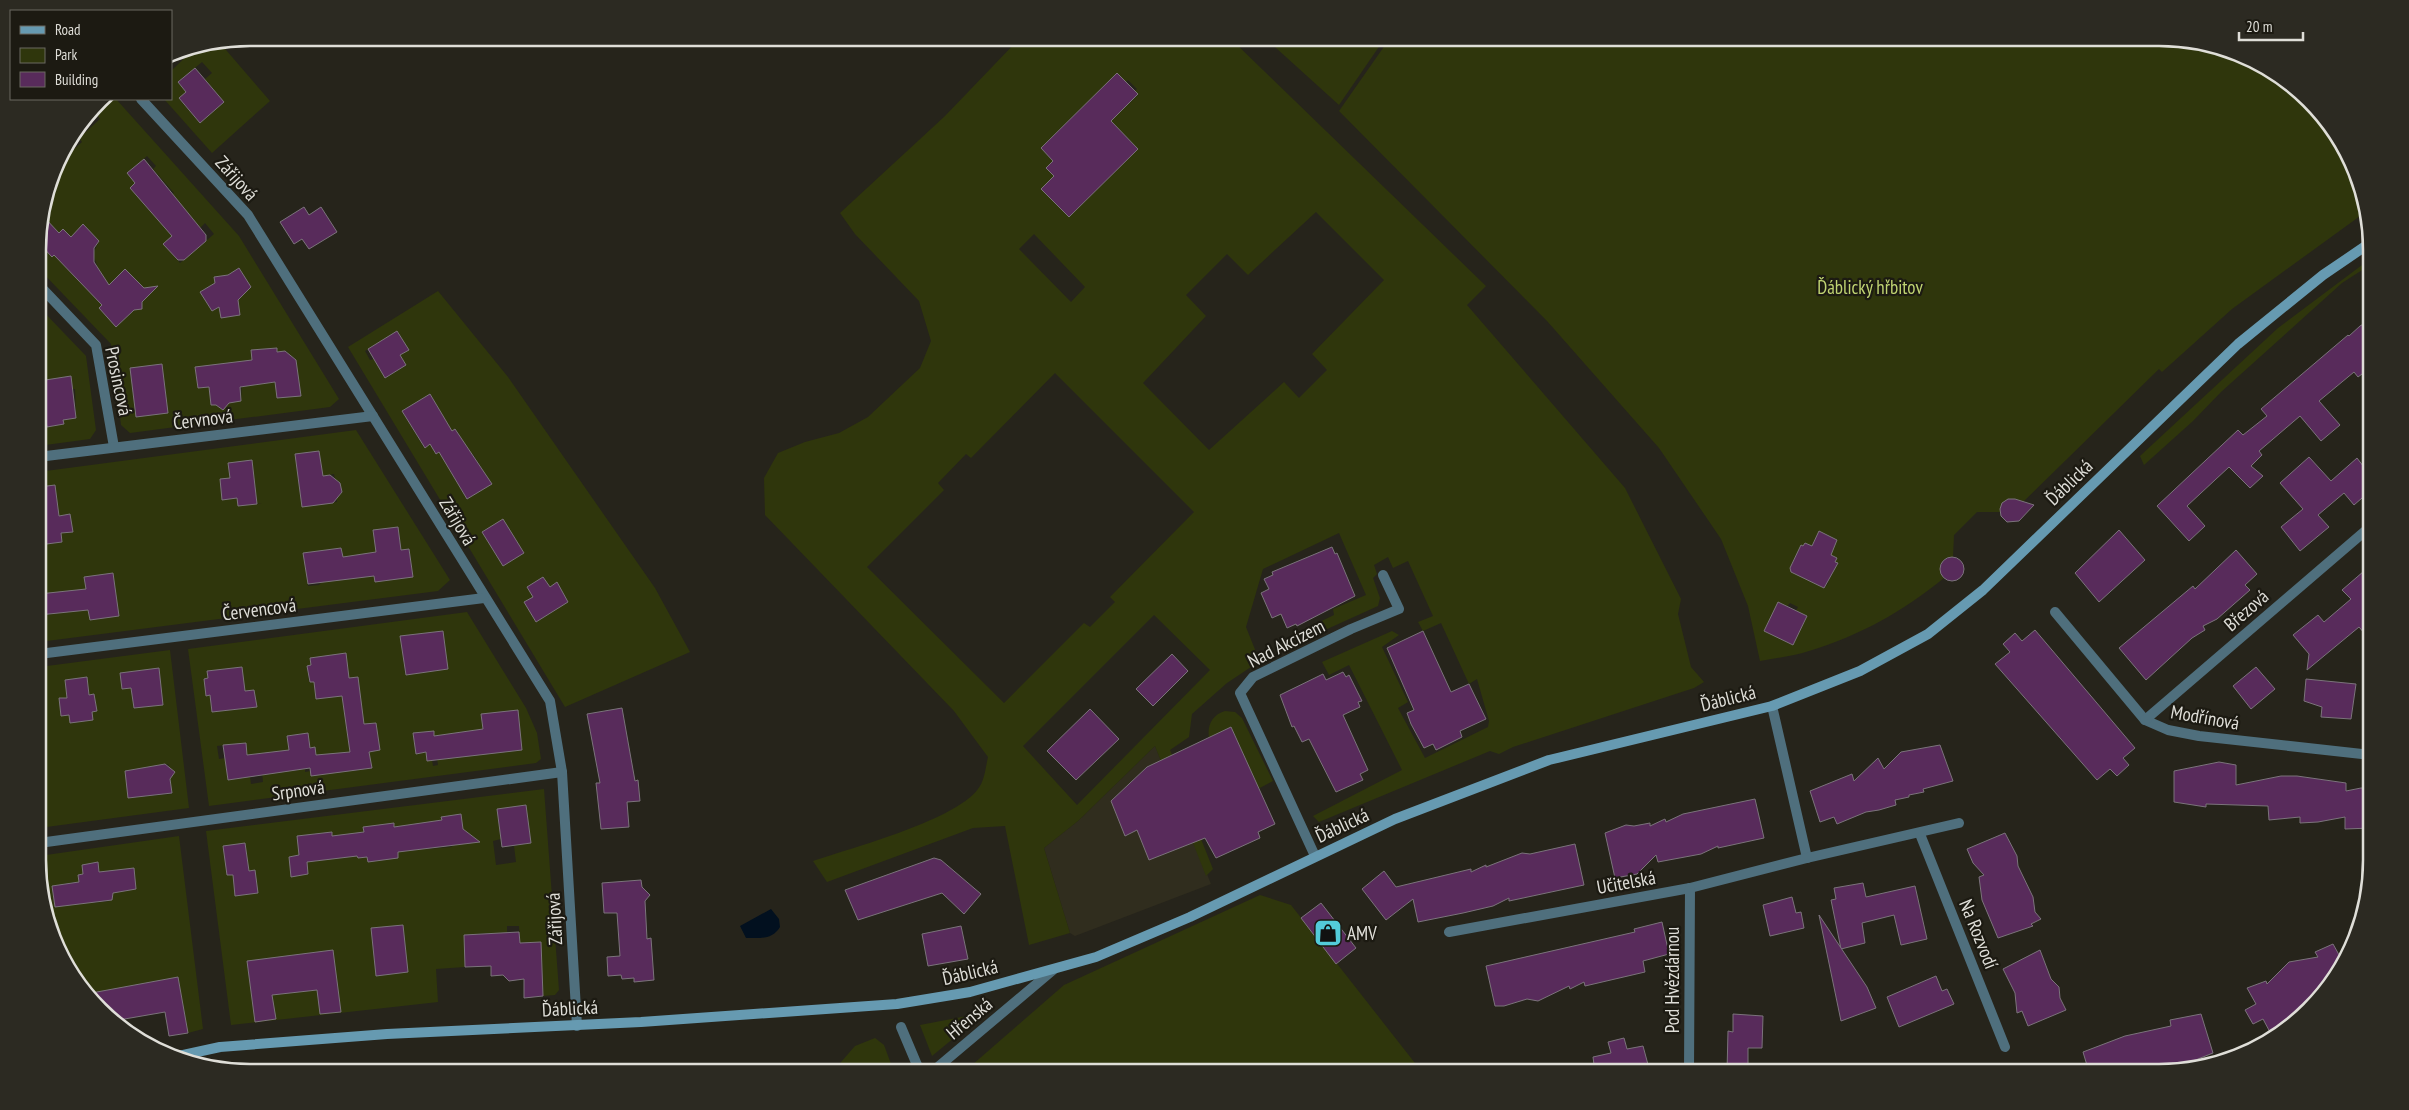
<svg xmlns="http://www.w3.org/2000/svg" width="2409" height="1110" font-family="'PT Sans Narrow',sans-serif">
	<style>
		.built { fill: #302d1e }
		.green { fill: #2f360c; fill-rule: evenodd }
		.water { fill: #02101f }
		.building { fill: #582b5b; stroke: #7b737b }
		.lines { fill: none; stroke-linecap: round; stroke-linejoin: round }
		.minor { stroke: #4f6f7d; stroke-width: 10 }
		.tertiary { stroke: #4f6f7d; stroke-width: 10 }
		.secondary { stroke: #669ab1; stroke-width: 10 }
		.labels { text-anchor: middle; stroke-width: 4.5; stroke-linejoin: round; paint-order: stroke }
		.street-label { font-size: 19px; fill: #dfded8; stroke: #1c1a12 }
		.park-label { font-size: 19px; fill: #c0d472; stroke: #1c1a12 }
		.poi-label { font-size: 19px; fill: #dfded8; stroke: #1c1a12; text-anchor: start }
		.rim { fill: none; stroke: #dfded8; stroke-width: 2.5 }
	</style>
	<rect width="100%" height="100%" fill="#26241b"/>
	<!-- built -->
	<polygon class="built" points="1155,746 1211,884 1075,936 1070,933 1044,848 1078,821"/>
	<!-- green -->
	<g class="green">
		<path d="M1020,38H1230L1486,286L1467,305L1625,488L1681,599L1678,614L1691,667L1704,682L1694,688L1513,747L1499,754L1490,751L1319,822L1313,816L1402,770L1349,665L1329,675L1322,662L1392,631L1399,635L1382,647L1408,702L1398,708L1425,758L1488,727L1489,721L1477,679L1469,684L1441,623L1423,631L1418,622L1433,616L1408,561L1393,568L1388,557L1374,565L1377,574L1373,578L1380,598L1378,606L1303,640L1305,629L1334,615L1333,609L1366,595L1339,533L1263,569L1246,627L1256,652L1254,665L1227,683L1192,714L1189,737L1170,750L1195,807L1189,809L1213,869L1206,876L1155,746L1078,821L1044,848L1070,933L1029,945L1005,826L973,828L827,882L813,861C851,848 961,819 980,786C985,778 986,765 988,757L954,711L765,515L764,478L778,453L805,442L839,433L868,417L920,368L931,341L919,301L855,234L840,213L945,116ZM1117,73L1126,82L1128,80L1137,89L1135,91L1138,95L1111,121L1138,149L1069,217L1054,176L1046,168L1053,161L1041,148ZM1316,212L1384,280L1312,354L1327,370L1299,398L1284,382L1209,450L1143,383L1206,316L1186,295L1227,254L1248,275ZM1034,234L1085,287L1071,302L1019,249ZM1055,373L1194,512L1110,597L1115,602L1090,627L1084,623L1004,703L867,567L944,490L938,483L966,454L971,458ZM1154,615L1210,670L1077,805L1023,746Z"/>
		<polygon points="1265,38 1385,38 1339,105"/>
		<path d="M1390,38H2159L2241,54L2289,82L2328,121L2355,169L2367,211L2232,309L2162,372L2159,369L2022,503C2014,497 2007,498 2001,505L2000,512H1977L1954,535L1953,557L1944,560L1940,566L1944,578C1902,612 1861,635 1809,651C1794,656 1776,658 1760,661L1748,606L1721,539L1659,448L1547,321L1339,111ZM1814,541L1833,549L1829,559L1833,556L1837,558L1835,562L1837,563L1827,585L1824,588L1818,585L1820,582L1797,571L1796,574L1791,572L1805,543L1809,545L1808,549H1810ZM1790,603L1798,607L1796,611L1807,616L1793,645L1765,631Z"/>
		<path d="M220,43L270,101L212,153L164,99H171V71L195,48ZM202,62L212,73L205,79L224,102L200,123L179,99L186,92L178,82Z"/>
		<path d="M103,99H116L239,236L339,399L330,407L130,433L121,425L111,344L38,268V236L60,156L62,152L66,156L82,142L79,138L100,119L94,111ZM147,156L156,166L153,169L174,193L160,205L130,188L135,183L127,173ZM205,223L214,234L180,263L164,244L200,228ZM84,225L99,241L93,254L98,268L82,284L54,255L44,248L63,229L71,237ZM239,268L251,287L238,300L240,315L221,318L219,307L212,311L200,292L215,283L214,277L228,275ZM125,269L142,302V306L134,310L116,326L99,308L109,298L103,291ZM276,348L277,352L287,351L288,358L293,357L296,360L301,395L277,398L275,382L264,383L259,350ZM229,363L242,383L241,401L211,405L209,387L198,388L195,368ZM162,364L168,412L136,417L130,368Z"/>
		<polygon points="2370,259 2370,265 2342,283 2221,392 2193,421 2144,465 2140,456 2278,328"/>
		<path d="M438,291L508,377L655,588L690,652L565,707L348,347ZM397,331L408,350L400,355L406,365L386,378L374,359L370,360L365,351ZM430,394L452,431L456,429L461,438L436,454L430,444L424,448L402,411ZM473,454L491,484L467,499L449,469ZM503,520L524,553L503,566L482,532ZM543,577L550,587L557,583L568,602L536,622L524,602L533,597L527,587Z"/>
		<path d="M38,306L86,356L96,430L90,439L38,446ZM71,376L72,389H75L76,418L63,420V424L47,427L39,381Z"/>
		<path d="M356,430L450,580L438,591L39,642V624L47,621V615L59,613L57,593L44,594L43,588H39V545L62,542L61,533L73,532L70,514L59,516L55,486L39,487L38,472ZM319,451L323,476L334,474L335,479L340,483L342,492L337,498V502L302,506L295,454ZM252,460L257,503H262L239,506L237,498L223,500L230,478L228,463ZM398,527L401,550L409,549L413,576L375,581L371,554L376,553L373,530ZM341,548L343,557L319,585L308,586L304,553ZM113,573L119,616L90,620L84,577Z"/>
		<path d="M467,612L526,708L537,733L541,759L536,763L209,806L188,649ZM443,631L448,669L405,674L401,636ZM345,654L349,678L358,677L360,693L316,699L314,682H309L307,666L311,665V658ZM242,667L245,691L254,690L256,706L212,712L210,695H206L204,679L208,678L207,671ZM518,710L522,750L485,754L481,714ZM376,723L380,750L368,752L372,768L353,771L347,727ZM433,731L438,765L433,766L432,760L427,761L426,752L416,753L413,733ZM308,733L310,748L315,747L316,755L311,771L305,772V769L292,771L287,736ZM246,743L247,755L260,754L263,782L251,784L250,777L228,780L225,758L219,759L217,746Z"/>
		<path d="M170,650L189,808L39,828V667ZM159,669L163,704L134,708L131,688L122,689L121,673ZM87,677L89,695L94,694L97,711L92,712L59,699L67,698L65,680ZM168,764L173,775L170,779L172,794L129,798L125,771Z"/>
		<path d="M1225,711L1235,712L1242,718L1273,781L1258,789L1231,727L1209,738C1207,725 1212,715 1225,711Z"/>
		<path d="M544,789L559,990L555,995L543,996L541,942L520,943L519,926H507V943L489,933L464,935L465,967L436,969L438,1002L231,1025L206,831ZM526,805L531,843L514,846L516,862L496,865L493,841L501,839L497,809ZM461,814L463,832L470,835L451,847L427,849L423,823L442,824L441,817ZM394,824L398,857L368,862L367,857L358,858L354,834L364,832L363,828ZM332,832L335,858L307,862L308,874L291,876L289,857L299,855L313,834ZM245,843L249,871L255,870L235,896L233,875H227L223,846ZM403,925L408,972L376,976L371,929ZM333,950L341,1012L320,1014L317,990L272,995L275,1019L248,961Z"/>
		<path d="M179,836L203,1029L188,1033L178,977L86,994L54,941L39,888V856ZM98,862L100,874L133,868L136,889L112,893L110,901L93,903L83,874L82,865ZM75,882L77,904L55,907L52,886Z"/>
		<polygon points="1260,895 1291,905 1422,1072 964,1072 1064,985"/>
		<polygon points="972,1015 974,1017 972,1023 932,1056 920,1025"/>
		<polygon points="875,1038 884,1045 894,1072 837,1072 835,1069 855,1046"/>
	</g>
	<!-- water -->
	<path class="water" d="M771,909L779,919L780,927C772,940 760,938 746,938L740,926Z"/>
	<!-- building -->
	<g class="building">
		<polygon points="195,68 224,102 200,123 179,98 186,92 178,82"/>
		<polygon points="1117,73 1138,94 1111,121 1138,149 1069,217 1041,189 1054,176 1046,168 1053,161 1041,148"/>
		<polygon points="144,159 206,235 206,241 184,260 178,260 163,244 172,236 130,188 135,183 127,173"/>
		<polygon points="304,207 309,215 321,207 337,232 309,249 302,239 294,244 280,222"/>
		<polygon points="43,216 59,233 63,229 71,237 83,224 99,241 94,248 94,262 109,285 125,269 144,288 158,286 142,302 142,309 134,310 116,327 99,308 102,305 54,255 52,257 38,242"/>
		<polygon points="239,268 251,287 238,300 240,315 221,318 219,307 212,311 200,292 215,283 214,277 228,275"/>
		<polygon points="2370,320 2370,368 2358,377 2354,372 2319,401 2340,425 2321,441 2300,416 2259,451 2262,455 2251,466 2263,476 2250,488 2229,467 2187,506 2205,526 2189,541 2157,506 2238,430 2243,435 2267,416 2261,409 2348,335 2349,336 2360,326"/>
		<polygon points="397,331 409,350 400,355 406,365 385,378 368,349"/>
		<polygon points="277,348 277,352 285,351 296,360 301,396 277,398 275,382 240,387 241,401 229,403 223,410 216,405 211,405 209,387 198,388 195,367 252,360 251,350"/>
		<polygon points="162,364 168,413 136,417 130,368"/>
		<polygon points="71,376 76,418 63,420 64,424 47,427 39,381"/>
		<polygon points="430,394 452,431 455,429 492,484 467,499 439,452 436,454 430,444 425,448 402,411"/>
		<polygon points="319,451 323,476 330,475 340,483 342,492 333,503 302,507 295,454"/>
		<polygon points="2309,457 2331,481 2357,458 2370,475 2370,491 2354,505 2344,493 2318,515 2329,527 2300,551 2281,527 2303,509 2280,483"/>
		<polygon points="252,460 257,504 238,506 237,498 222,500 220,479 230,478 228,463"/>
		<polygon points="55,485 59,516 70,514 73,532 61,533 62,542 39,545 39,487"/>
		<polygon points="2008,499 2015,499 2034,505 2019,521 2007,522 2001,516 2000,509 2002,503"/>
		<polygon points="503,519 524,553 503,566 482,532"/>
		<polygon points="398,527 401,550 409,549 413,577 375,582 374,576 308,584 303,553 341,548 343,557 376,552 373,530"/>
		<polygon points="2119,530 2145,560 2099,602 2075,573"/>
		<polygon points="1819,531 1837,540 1831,555 1837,558 1835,562 1838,563 1824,588 1791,572 1790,568 1801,545 1803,546 1805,543 1812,546"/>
		<polygon points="1332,547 1335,554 1337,553 1355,596 1297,626 1296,624 1287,628 1281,614 1272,618 1261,593 1269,589 1264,579 1273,575 1272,572"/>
		<polygon points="2236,550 2257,574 2245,585 2250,590 2217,619 2203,626 2205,630 2192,638 2146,680 2119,648 2193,586 2195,589"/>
		<circle cx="1952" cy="569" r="12"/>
		<polygon points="2371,565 2371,641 2359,627 2307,670 2309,654 2293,635 2318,615 2324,622 2351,599 2342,590"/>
		<polygon points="113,573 119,616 90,620 88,610 39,615 39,594 86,589 84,577"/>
		<polygon points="543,577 550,587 557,582 568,602 536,622 524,602 533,597 527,587"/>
		<polygon points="1778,602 1807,616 1793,645 1764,631"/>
		<polygon points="2035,630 2135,748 2123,758 2129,765 2117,776 2110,769 2097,780 1995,664 2010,652 2003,644 2015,633 2022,641"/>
		<polygon points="443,631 448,669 406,675 400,636"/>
		<polygon points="1423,631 1451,692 1469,684 1486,719 1460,731 1462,737 1436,750 1433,744 1424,748 1411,724 1407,713 1414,710 1387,648"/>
		<polygon points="346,653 349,678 358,677 364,724 376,723 380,750 369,752 372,768 311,776 310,768 228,780 223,745 246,743 247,755 289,750 287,736 308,733 310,748 315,747 316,755 350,752 342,696 316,699 314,682 310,682 307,666 311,665 310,658"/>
		<polygon points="1172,654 1188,671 1153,706 1136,689"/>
		<polygon points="242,667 245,691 254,690 257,707 212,712 210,695 206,696 204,679 208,678 207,671"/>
		<polygon points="2256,667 2275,689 2251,709 2233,686"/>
		<polygon points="159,668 163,705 134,708 131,688 122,689 120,673"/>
		<polygon points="1343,672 1346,677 1349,675 1362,701 1358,702 1360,707 1343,715 1368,770 1360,774 1363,780 1336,792 1309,739 1302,742 1294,726 1292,727 1280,695 1323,674 1326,680"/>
		<polygon points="87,677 89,695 94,694 97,711 92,712 93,720 70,723 69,715 61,716 59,698 67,698 65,680"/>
		<polygon points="2306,679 2356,684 2351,719 2321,717 2322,707 2304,701"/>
		<polygon points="622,708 635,781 638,780 640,801 627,802 629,827 601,829 596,783 600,783 587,714"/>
		<polygon points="1090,709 1119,739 1076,780 1047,751"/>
		<polygon points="518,710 522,750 427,761 426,752 416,754 413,733 434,731 434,736 483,729 481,714"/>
		<polygon points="1231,727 1275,824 1258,832 1260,838 1216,858 1205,838 1149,860 1137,830 1125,836 1111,801 1147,767"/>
		<polygon points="1940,745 1953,781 1923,789 1924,792 1909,795 1909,797 1895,800 1896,805 1879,810 1866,812 1837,824 1834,817 1820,822 1810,791 1852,774 1854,781 1878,758 1884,769 1901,752"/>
		<polygon points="2219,762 2236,765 2236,785 2281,776 2297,776 2346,783 2346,791 2361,788 2371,789 2371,828 2345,829 2345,817 2318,822 2300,823 2300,817 2269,820 2268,806 2206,804 2206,807 2174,802 2174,771"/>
		<polygon points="165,764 175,772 170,779 172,793 128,798 125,771"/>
		<polygon points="1755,799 1764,838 1718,848 1718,846 1701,854 1658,862 1656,855 1637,874 1615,878 1605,833 1626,825 1634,826 1650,823 1650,826 1665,819 1666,822 1683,814"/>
		<polygon points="526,805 531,843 502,847 497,809"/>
		<polygon points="461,814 463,829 480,842 398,852 398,858 368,862 367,857 358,858 357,856 307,862 308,874 291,877 289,857 299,855 297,836 332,832 332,836 364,832 363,827 394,823 394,827 442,820 441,817"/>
		<polygon points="2005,833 2017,856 2018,866 2033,897 2035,912 2041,919 2031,924 2033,926 1998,938 1982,900 1979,877 1984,875 1973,863 1967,849"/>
		<polygon points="245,843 249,871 255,870 258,893 235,896 233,875 227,875 223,846"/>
		<polygon points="1575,844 1584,885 1509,901 1509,898 1493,906 1463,913 1418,922 1413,899 1386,920 1362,889 1384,871 1396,887 1471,869 1471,872 1486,865 1486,867 1522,853 1530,854"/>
		<polygon points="934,858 941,860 981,894 964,914 942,893 858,920 845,890"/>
		<polygon points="98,862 99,872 134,868 136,889 113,893 112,900 55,907 52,886 79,882 78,875 83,874 82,865"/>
		<polygon points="641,880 642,887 650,895 645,901 647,939 651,938 654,980 634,982 634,978 622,979 621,975 608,976 607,957 620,956 617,913 604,913 602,883"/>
		<polygon points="1863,883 1866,897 1915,886 1927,939 1901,945 1894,915 1862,923 1865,943 1841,949 1831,900 1836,899 1834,888"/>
		<polygon points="1792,897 1796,913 1801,912 1804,928 1770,936 1763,905"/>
		<polygon points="1321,903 1356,948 1336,964 1301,918"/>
		<polygon points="1819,915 1867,987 1876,1008 1841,1021"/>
		<polygon points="1662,922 1669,954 1643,961 1645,972 1585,986 1584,982 1570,989 1569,986 1538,1001 1527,999 1504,1006 1495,1006 1486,966 1635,932 1634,929"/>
		<polygon points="403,925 408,972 376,976 371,928"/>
		<polygon points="961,926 968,959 928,966 922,934"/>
		<polygon points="519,932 520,943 541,942 543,996 524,998 524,979 509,981 503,975 491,976 491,966 465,967 464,935"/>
		<polygon points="2333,944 2343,962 2319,1000 2304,1013 2303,1011 2284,1029 2271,1034 2263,1019 2253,1024 2245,1010 2256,1004 2247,988 2266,981 2267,984 2289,962 2318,957 2315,952"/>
		<polygon points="333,950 341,1012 320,1014 317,990 272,995 276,1019 255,1022 247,961"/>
		<polygon points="2040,950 2051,979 2059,987 2060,998 2066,1010 2028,1026 2022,1011 2017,1013 2015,993 2003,969"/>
		<polygon points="1936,976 1942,991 1947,989 1954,1004 1899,1027 1887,997"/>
		<polygon points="178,977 188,1033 169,1036 165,1012 113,1021 86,994"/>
		<polygon points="1733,1014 1763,1016 1762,1048 1748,1048 1748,1072 1727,1072 1728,1031 1733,1032"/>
		<polygon points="2201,1014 2213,1053 2165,1072 2089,1072 2083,1052 2125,1036 2171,1026 2170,1020"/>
		<polygon points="1624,1038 1627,1049 1643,1046 1650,1072 1595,1072 1593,1057 1611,1053 1608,1042"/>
	</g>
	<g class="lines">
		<!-- minor -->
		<g class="minor">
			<polyline points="141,99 248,215 550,701 562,772 577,1026"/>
			<polyline points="38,284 96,345 114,447"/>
			<polyline points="38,457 373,416"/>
			<polyline points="2055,612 2145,720 2168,730 2199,736 2371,755"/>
			<polyline points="39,654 484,598"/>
			<polyline points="1772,706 1807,858"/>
			<polyline points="2145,720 2371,526"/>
			<polyline points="1920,834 2005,1047"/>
			<polyline points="39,843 562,772"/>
			<polyline points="1315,856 1240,693 1253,677 1351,629 1399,609 1383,575"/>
			<polyline points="1449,932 1690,888 1807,858 1959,823"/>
			<polyline points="901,1027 920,1072"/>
			<polyline points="1689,1072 1690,888"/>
		</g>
		<!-- tertiary -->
		<polyline class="tertiary" points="932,1072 1053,970"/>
		<!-- secondary -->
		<polyline class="secondary" points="174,1057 220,1047 387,1034 641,1022 897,1004 970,992 1096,957 1190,917 1395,819 1549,760 1772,706 1860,671 1928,634 1983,590 2238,344 2323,275 2370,243"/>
	</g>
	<!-- icons -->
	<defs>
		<symbol id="shop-square" viewBox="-11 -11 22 22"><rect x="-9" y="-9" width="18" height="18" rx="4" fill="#53cbda" stroke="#1c1a12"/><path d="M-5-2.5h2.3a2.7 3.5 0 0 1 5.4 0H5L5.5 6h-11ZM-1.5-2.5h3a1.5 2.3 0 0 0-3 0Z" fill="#111"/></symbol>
	</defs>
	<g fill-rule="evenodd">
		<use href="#shop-square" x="1312" y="917" width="32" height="32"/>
	</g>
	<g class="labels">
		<!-- street labels -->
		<g class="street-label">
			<text transform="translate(237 178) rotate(48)" y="7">Zářijová</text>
			<text transform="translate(119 381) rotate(78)" y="7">Prosincová</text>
			<text transform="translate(203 419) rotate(-7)" y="7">Červnová</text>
			<text transform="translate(2069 482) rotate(-44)" y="7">Ďáblická</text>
			<text transform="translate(458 521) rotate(59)" y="7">Zářijová</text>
			<text transform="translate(259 609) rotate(-7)" y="7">Červencová</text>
			<text transform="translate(2246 610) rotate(-41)" y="7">Březová</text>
			<text transform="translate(1286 643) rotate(-27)" y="7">Nad Akcízem</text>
			<text transform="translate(1728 698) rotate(-14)" y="7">Ďáblická</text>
			<text transform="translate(2205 717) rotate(10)" y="7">Modřínová</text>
			<text transform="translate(298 790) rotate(-8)" y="7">Srpnová</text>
			<text transform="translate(1342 825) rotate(-25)" y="7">Ďáblická</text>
			<text transform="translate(1626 882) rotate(-10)" y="7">Učitelská</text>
			<text transform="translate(554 919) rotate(-93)" y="7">Zářijová</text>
			<text transform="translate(1979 934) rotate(68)" y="7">Na Rozvodí</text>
			<text transform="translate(970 972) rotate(-13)" y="7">Ďáblická</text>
			<text transform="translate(1672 980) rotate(-90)" y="7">Pod Hvězdárnou</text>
			<text transform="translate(570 1008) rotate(-3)" y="7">Ďáblická</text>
			<text transform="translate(969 1018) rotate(-40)" y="7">Hřenská</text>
		</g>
		<!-- park labels -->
		<g class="park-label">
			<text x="1870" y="294">Ďáblický hřbitov</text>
		</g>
		<!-- poi labels -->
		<g class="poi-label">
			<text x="1347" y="940">AMV</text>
		</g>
	</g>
	<!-- crop -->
	<path d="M0 0H2409V1110H0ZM250 46H2159A204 204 0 0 1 2363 250V860A204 204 0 0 1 2159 1064H250A204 204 0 0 1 46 860V250A204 204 0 0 1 250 46Z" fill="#2c2a22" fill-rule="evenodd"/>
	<path class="rim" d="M250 46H2159A204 204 0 0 1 2363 250V860A204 204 0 0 1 2159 1064H250A204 204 0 0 1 46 860V250A204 204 0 0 1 250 46Z"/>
	<!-- legend -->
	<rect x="10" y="10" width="162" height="90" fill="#1c1a12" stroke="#6a6861"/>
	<rect x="20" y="26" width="25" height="8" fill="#669ab1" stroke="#6a6861"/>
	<text x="55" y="35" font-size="15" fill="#dfded8">Road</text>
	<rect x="20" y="48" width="25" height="15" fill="#2f360c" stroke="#6a6861"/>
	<text x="55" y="60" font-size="15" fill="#dfded8">Park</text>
	<rect x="20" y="72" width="25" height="15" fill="#582b5b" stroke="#6a6861"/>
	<text x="55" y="85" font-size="15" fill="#dfded8">Building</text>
	<!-- scale -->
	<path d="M2239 32v8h64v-8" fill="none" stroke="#dfded8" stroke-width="2.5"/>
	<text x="2246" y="32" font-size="15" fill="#dfded8" stroke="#1c1a12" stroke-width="4" paint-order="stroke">20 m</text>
</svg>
